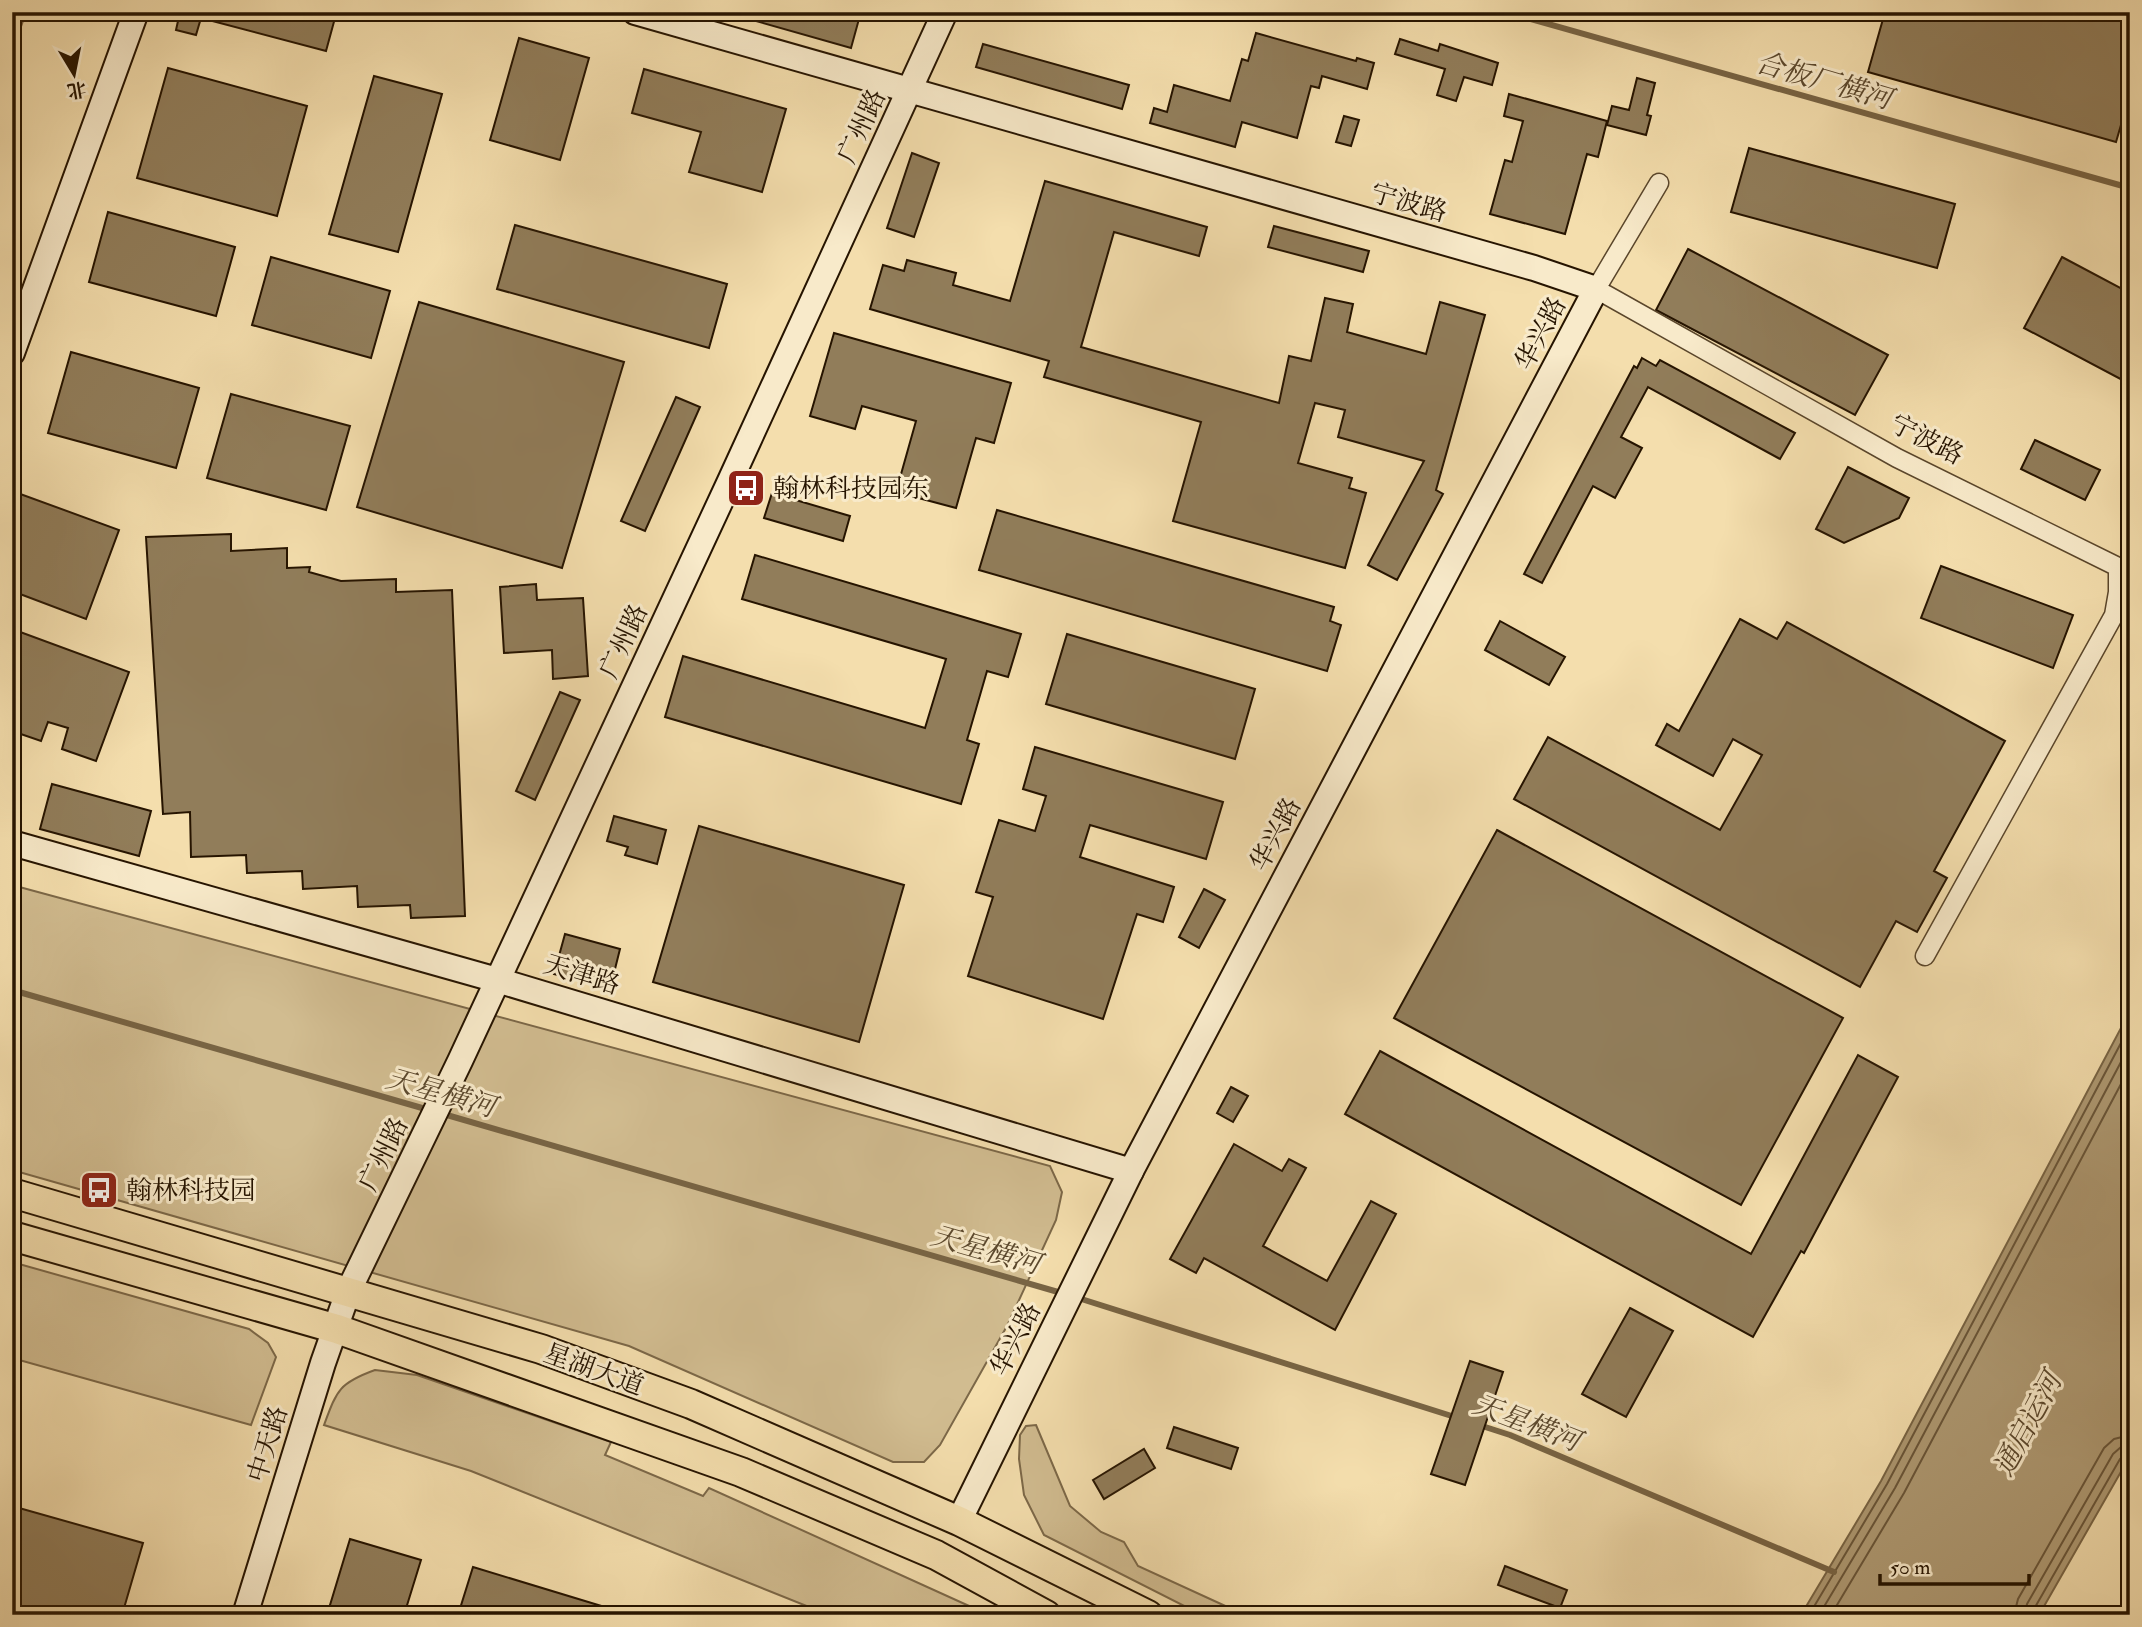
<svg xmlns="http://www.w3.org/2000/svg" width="2142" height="1627" font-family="'IM FELL Double Pica','Noto Serif SC',serif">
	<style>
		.green { fill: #d1bc90; stroke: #7c6848; stroke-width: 2 }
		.water { fill: #ae9972; stroke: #786444; stroke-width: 2 }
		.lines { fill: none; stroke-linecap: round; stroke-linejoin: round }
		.shore { stroke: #6a5639; stroke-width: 2 }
		.stream { stroke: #786444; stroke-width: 6 }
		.building { fill: #917d5a; stroke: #261400; stroke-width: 2 }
		.street-casing { stroke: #5a462b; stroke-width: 21 }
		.secondary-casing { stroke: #261400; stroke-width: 28 }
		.primary-casing { stroke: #261400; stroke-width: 32 }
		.street { stroke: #f8eaca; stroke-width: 18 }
		.secondary { stroke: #f8eaca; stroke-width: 24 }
		.primary { stroke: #f4dead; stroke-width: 28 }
		.labels { text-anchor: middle; stroke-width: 6; stroke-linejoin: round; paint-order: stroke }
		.street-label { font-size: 26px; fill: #261400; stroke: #f8eaca }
		.poi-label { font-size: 26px; fill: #261400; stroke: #f8eaca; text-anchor: start }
		.water-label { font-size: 28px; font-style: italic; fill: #5c492e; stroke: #f8eaca }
	</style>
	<rect width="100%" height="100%" fill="#f4dead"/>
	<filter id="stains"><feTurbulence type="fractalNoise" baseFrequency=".00286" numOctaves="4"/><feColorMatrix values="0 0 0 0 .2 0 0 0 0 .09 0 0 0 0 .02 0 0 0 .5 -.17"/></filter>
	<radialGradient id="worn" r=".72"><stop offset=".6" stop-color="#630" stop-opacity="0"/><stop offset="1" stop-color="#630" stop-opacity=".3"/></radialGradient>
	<!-- green -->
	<g class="green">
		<polygon points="12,885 1050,1166 1062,1192 1056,1220 1007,1326 940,1445 924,1462 893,1462 629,1346 12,1170"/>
		<polygon points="12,1262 249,1329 268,1343 276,1357 251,1425 12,1358"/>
		<path d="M375,1370L417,1375L611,1442L605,1455L703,1496L709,1488L989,1615H829L471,1471L324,1425C337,1390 339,1383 375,1370Z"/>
		<polygon points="1036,1425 1070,1506 1101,1532 1124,1542 1138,1566 1245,1615 1202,1615 1044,1535 1024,1495 1019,1459 1020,1435 1026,1426"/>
	</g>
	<!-- water -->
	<polygon class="water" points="2130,1011 2130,1456 2039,1615 1801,1615 1881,1481"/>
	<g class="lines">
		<!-- shore -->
		<g class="shore">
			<polyline points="1809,1615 1887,1484 2130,1026"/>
			<polyline points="1819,1615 1895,1488 2130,1045"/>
			<polyline points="1831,1615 1904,1493 2130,1067"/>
			<polyline points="2014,1615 2018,1599 2104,1448 2114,1439 2130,1435"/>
			<polyline points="2025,1615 2027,1604 2113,1454 2121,1447 2130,1446"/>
			<polyline points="2033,1615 2034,1609 2120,1459 2130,1454"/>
		</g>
		<!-- stream -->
		<g class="stream">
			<polyline points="1506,12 2130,188"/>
			<polyline points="12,46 24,12"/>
			<polyline points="12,990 429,1110"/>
			<polyline points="440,1113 1065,1294"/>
			<polyline points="1075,1297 1458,1418"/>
			<polyline points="1479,1425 1510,1435 1834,1572"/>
		</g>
	</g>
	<!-- building -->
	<g class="building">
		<polygon points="180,12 313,12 335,18 326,51 201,18 196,35 176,30"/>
		<polygon points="743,12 838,12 859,19 851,48 742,17"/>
		<polygon points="1885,12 2130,12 2130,94 2116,142 1868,72"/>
		<polygon points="1256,33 1356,61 1357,58 1374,63 1367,89 1322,76 1319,88 1311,86 1297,138 1242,122 1235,147 1150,123 1154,108 1167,112 1174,85 1230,101 1242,59 1248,61"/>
		<polygon points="519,38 589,58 560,160 490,140"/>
		<polygon points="1400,39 1438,51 1440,44 1498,63 1492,85 1464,77 1456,101 1437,95 1445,69 1395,54"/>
		<polygon points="983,44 1129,85 1122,109 976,67"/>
		<polygon points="168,68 307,106 277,216 137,178"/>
		<polygon points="644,69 786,109 762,192 689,172 701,132 632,113"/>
		<polygon points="374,76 442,94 398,252 329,234"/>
		<polygon points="1637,78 1655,83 1647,115 1651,116 1646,135 1607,125 1612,106 1629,110"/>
		<polygon points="1509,94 1607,121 1598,157 1587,154 1565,234 1490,214 1505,160 1512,162 1523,121 1504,116"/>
		<polygon points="1344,116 1359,120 1351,146 1336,142"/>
		<polygon points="1749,148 1955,204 1937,268 1731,212"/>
		<polygon points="912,153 939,163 914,237 887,228"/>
		<polygon points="1045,181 1207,227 1199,256 1114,232 1081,347 1279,403 1289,356 1311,361 1325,298 1353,304 1347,332 1426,354 1440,302 1485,315 1436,490 1443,494 1397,580 1368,565 1424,461 1338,437 1345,410 1315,403 1298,463 1352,478 1349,488 1366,493 1345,568 1173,521 1201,422 1044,377 1049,361 870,309 883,265 904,271 907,260 956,273 953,285 1010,301"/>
		<polygon points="108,212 235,247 216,316 89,282"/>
		<polygon points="515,225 727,284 709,348 497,289"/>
		<polygon points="1274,226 1369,251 1363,272 1268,247"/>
		<polygon points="1688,249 1888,355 1855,415 1656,310"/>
		<polygon points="271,257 390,291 371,358 252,325"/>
		<polygon points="2062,257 2130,293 2130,384 2024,328"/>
		<polygon points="419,302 624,362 562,568 357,507"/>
		<polygon points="834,333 1011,383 994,443 976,438 956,508 896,492 916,421 862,406 855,429 810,416"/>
		<polygon points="71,352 199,388 176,468 48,433"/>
		<polygon points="1642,358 1656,366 1660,360 1795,433 1780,459 1648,387 1621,437 1642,448 1615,498 1593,486 1542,583 1524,574 1634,366 1637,368"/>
		<polygon points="231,394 350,426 326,510 207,478"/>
		<polygon points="676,397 700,407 645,531 621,521"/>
		<polygon points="2035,440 2100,470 2085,500 2021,469"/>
		<polygon points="1848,467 1909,498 1899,518 1844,543 1816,529"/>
		<polygon points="12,491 119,530 86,619 12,591"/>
		<polygon points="772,493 850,516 843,541 764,518"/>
		<polygon points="997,510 1334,607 1330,621 1341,625 1327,671 979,570"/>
		<polygon points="231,534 231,551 287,548 287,568 310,567 309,572 341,581 396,579 396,592 452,590 465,916 411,918 410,905 358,907 357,886 303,889 302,871 247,873 246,855 191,857 190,812 163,814 146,537"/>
		<polygon points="755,555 1021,634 1008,677 987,671 967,740 979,744 961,804 665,717 683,656 925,728 946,659 742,599"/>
		<polygon points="1941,566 2073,615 2053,668 1921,618"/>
		<polygon points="536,584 537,600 583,598 588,676 553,679 552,650 504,653 500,587"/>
		<polygon points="1740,619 1777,639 1787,622 2005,741 1934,871 1947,878 1917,932 1896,921 1860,987 1514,799 1548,737 1720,830 1762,755 1733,739 1713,776 1656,745 1667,724 1679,731"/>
		<polygon points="1500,621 1565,657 1549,685 1485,650"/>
		<polygon points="12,629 129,672 96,761 62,749 68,728 48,722 41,741 12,731"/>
		<polygon points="1067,634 1255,689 1235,759 1046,704"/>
		<polygon points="560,692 580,700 535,800 516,791"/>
		<polygon points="1035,747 1223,802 1206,859 1090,825 1080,857 1174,887 1163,922 1137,914 1103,1019 968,976 993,897 976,892 999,820 1035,831 1046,796 1023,789"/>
		<polygon points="52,784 151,811 139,856 40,829"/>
		<polygon points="614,816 666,830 657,864 625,855 628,847 607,841"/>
		<polygon points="699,826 904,885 859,1042 653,982"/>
		<polygon points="1497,830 1843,1018 1741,1205 1394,1018"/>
		<polygon points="1204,889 1225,900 1199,948 1179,937"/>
		<polygon points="565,934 620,949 610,989 554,974"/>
		<polygon points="1380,1051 1751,1254 1858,1055 1898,1077 1804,1253 1801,1251 1753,1337 1345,1114"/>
		<polygon points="1231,1087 1248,1096 1233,1122 1217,1113"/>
		<polygon points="1234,1144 1282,1171 1289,1159 1306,1168 1263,1246 1327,1281 1371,1201 1396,1214 1335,1330 1204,1258 1196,1273 1170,1259"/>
		<polygon points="1630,1308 1673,1331 1626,1417 1582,1394"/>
		<polygon points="1470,1361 1503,1372 1465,1485 1431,1474"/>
		<polygon points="1174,1427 1238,1448 1231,1469 1167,1448"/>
		<polygon points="1144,1449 1155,1468 1104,1499 1093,1480"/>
		<polygon points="12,1506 143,1543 122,1615 19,1615 12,1613"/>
		<polygon points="350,1539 421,1560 404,1615 327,1615"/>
		<polygon points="1505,1566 1567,1590 1560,1608 1498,1585"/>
		<polygon points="473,1567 618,1611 618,1615 458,1615"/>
	</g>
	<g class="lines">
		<defs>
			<polyline id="street" points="1659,183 1596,289 1897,458 2118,567 2118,592 2114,615 1925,956"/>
			<g id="secondary">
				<polyline points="635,12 1534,268 1596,289 1131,1171 959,1521"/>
				<polyline points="12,353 136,12"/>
				<polyline points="12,843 497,980 1131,1171"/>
				<polyline points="245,1615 323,1363 348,1292 460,1061 730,481 945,12"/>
			</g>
			<g id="primary">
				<polyline points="12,1193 541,1349 691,1404 959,1521 1148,1615"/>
				<polyline points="12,1236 337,1329 741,1472 936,1555 1046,1615"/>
			</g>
		</defs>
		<!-- street casing -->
		<use href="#street" class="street-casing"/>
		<!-- secondary casing -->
		<use href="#secondary" class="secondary-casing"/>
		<!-- primary casing -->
		<use href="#primary" class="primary-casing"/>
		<!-- street -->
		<use href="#street" class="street"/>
		<!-- secondary -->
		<use href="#secondary" class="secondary"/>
		<!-- primary -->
		<use href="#primary" class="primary"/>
	</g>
	<!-- icons -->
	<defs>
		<symbol id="bus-square" viewBox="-11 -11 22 22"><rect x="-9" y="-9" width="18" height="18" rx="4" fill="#8f2418" stroke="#f8eaca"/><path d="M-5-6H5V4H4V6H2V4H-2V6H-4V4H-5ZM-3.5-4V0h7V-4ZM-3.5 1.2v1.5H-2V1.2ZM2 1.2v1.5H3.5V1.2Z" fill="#fff"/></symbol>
	</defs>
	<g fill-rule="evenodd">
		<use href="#bus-square" x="724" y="466" width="44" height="44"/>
		<use href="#bus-square" x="77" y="1168" width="44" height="44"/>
	</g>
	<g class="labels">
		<!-- street labels -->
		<g class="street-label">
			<text transform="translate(861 126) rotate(-65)" y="9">广州路</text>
			<text transform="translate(1409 202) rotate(16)" y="9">宁波路</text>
			<text transform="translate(1540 333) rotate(-62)" y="9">华兴路</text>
			<text transform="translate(1927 439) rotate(27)" y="9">宁波路</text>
			<text transform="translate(623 641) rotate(-65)" y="9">广州路</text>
			<text transform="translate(1275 834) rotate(-62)" y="9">华兴路</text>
			<text transform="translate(582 974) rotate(17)" y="9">天津路</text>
			<text transform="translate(383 1154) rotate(-64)" y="9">广州路</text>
			<text transform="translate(1015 1339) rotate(-63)" y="9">华兴路</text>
			<text transform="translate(594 1369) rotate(20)" y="9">星湖大道</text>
			<text transform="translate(267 1444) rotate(-73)" y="9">中天路</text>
		</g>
		<!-- poi labels -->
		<g class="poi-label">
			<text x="773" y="497">翰林科技园东</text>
			<text x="126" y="1199">翰林科技园</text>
		</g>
		<!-- water labels -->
		<g class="water-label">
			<text transform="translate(1824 80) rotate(16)" y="10">合板厂横河</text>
			<text transform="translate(441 1092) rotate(16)" y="10">天星横河</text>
			<text transform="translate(986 1249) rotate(16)" y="10">天星横河</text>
			<text transform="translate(1527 1422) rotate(21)" y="10">天星横河</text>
			<text transform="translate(2027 1424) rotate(-62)" y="10">通启运河</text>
		</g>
	</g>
	<!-- margin -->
	<rect width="2142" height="1627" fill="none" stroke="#f4dead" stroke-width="42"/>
	<rect x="14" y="14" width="2114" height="1599" fill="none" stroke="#261400" stroke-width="3.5"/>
	<rect x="21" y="21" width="2100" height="1585" fill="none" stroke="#261400" stroke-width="2"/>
	<!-- north arrow -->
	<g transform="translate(74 74) rotate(170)" stroke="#f8eaca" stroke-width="5" paint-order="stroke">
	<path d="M0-5L12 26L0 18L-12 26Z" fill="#261400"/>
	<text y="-10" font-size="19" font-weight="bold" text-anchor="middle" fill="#261400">北</text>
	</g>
	<!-- scale -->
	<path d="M1880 1574v10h149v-10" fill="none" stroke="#261400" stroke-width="3.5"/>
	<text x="1890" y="1574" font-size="21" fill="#261400" stroke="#f8eaca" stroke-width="5" paint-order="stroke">50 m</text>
	<rect width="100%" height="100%" filter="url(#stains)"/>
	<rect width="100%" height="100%" fill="url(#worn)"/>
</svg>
